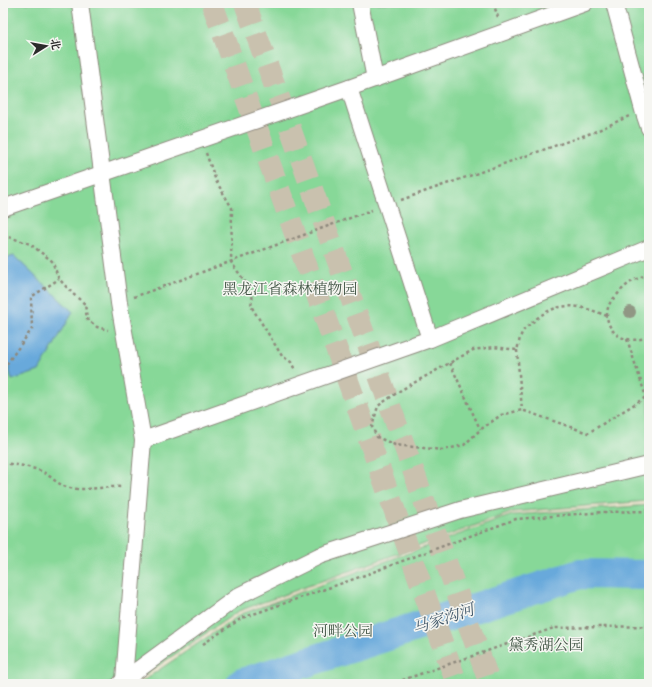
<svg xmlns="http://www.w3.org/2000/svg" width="652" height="687" font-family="'Old Standard TT','Noto Serif SC',serif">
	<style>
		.green { fill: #87d898; stroke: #598262 }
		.water { fill: #68a9db; stroke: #4a6a83 }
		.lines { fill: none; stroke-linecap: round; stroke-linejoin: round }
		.river { stroke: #68a9db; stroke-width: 30 }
		.primary-tunnel { stroke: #c9c1ae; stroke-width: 22; stroke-dasharray: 22 11; stroke-linecap: butt }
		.street-casing { stroke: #8e897d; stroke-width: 18 }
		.path { stroke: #8e897d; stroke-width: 2.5; stroke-dasharray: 3 3; stroke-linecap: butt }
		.street { stroke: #fff; stroke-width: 16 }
		.tree { fill: #909784 }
		.labels { text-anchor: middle; stroke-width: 3; stroke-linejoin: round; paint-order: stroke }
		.park-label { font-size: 15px; fill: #425646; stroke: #f6f6f2 }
		.water-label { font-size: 16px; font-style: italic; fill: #405769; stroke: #f6f6f2 }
	</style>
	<rect width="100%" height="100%" fill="#f6f6f2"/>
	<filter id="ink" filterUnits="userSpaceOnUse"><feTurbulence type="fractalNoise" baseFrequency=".025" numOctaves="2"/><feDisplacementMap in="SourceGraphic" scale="8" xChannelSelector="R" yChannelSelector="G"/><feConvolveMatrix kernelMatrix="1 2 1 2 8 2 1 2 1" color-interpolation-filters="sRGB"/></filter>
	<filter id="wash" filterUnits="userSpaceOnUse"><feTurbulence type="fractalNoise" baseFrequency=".012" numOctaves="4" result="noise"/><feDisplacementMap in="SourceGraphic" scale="16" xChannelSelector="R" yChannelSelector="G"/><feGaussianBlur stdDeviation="0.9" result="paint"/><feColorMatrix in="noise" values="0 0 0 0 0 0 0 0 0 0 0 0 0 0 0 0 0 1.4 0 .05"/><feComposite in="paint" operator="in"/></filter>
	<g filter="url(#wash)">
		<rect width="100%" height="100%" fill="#f0e7cf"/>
		<!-- green -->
		<g class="green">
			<polygon points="3,3 649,3 649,501 513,512 239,611 131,684 3,684"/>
			<polygon points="649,505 649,684 138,684 241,614 512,515"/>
		</g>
		<!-- water -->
		<polygon class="water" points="14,256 73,312 39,371 12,380 3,346 3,259"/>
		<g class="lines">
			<!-- river -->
			<polyline class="river" points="241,684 242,683 580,574 649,575"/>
		</g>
	</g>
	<g filter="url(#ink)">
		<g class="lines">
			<!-- primary-tunnel -->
			<g class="primary-tunnel">
				<polyline points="212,3 457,684"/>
				<polyline points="245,3 490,684"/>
			</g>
			<defs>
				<g id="street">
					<polyline points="80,3 119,303 143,440 124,680"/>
					<polyline points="360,3 375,79"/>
					<polyline points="614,3 643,110 649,128"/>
					<polyline points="349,88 430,339"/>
					<polyline points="3,208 349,88 585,3"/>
					<polyline points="143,440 430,339 649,248"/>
					<polyline points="120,684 124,680 240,595 319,556 460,510 649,465"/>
				</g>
			</defs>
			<!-- street casing -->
			<use href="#street" class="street-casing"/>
			<!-- path -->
			<g class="path">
				<polyline points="493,3 498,17"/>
				<polyline points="206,153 216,181 232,208 231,262 253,293 251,306 282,356 291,362 295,370"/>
				<polyline points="401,200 594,132 629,116"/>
				<polyline points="3,236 12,238 30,244 52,261 59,279 73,294 85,304 87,319 97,327 108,330"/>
				<path d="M649,274C634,279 626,284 616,296C614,298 611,301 610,303C602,318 611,336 627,339C635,341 642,339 649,337"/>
				<polyline points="134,297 372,210"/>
				<path d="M607,316C580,305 560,300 536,319C532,323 527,326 524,330C520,334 519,344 517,350L494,347L473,350L401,390L378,406L372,427L377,437L395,445L443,450L464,445L480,430L501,415L522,410L588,433L646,397L649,398"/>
				<polyline points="627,339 646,397"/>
				<polyline points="517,350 522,410"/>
				<polyline points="450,363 480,429"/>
				<polyline points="3,369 32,329 31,297 59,279"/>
				<path d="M3,463C16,465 30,466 43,472C52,477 59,486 70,488C86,491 106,486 123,487"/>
				<polyline points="203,644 242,618 354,579 516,519 603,512 649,511"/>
				<polyline points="391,684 554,628 649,626"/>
			</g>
			<!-- street -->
			<use href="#street" class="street"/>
		</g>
		<!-- trees -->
		<circle class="tree" cx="630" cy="312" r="6"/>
	</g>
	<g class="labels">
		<!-- park labels -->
		<g class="park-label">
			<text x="290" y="294">黑龙江省森林植物园</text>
			<text x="343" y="636">河畔公园</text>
			<text x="546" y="650">黛秀湖公园</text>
		</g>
		<!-- water labels -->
		<g class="water-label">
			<text transform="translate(443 618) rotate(-18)" y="6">马家沟河</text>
		</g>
	</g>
	<!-- margin -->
	<rect width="652" height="687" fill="none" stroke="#f6f6f2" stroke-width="16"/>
	<!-- north arrow -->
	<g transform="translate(46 46) rotate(79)" stroke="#f6f6f2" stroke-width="3" paint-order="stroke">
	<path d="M0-3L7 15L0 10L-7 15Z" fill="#2b2b2b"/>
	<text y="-6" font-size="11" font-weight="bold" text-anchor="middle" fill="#2b2b2b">北</text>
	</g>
</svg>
